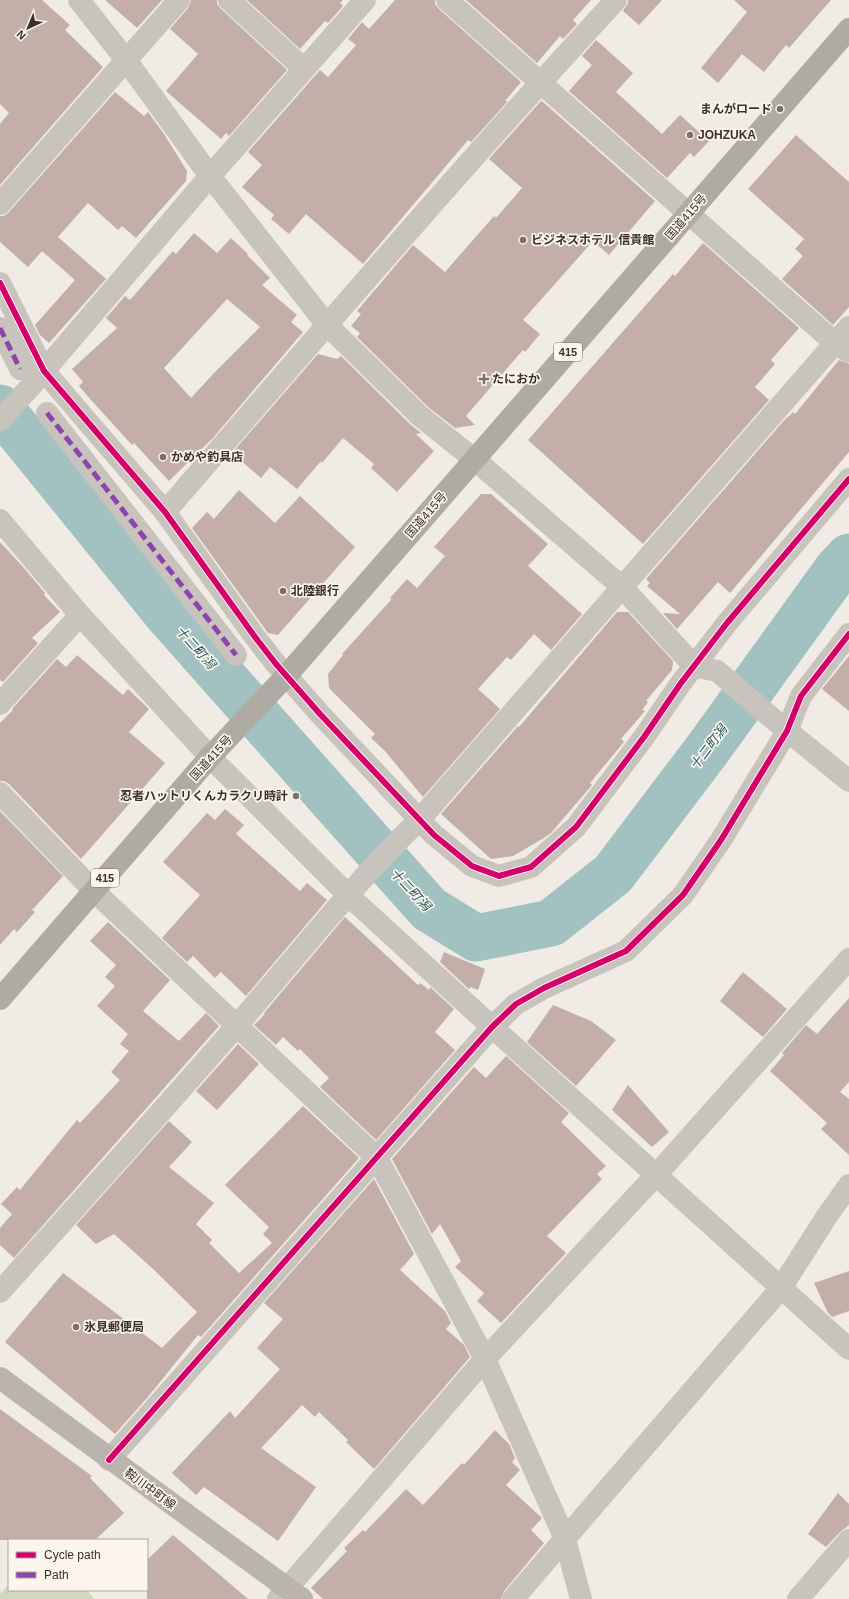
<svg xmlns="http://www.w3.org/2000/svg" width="849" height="1599" font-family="Arial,'Noto Sans JP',sans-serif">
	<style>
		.green { fill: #d1d6bf }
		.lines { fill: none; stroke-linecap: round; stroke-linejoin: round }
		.river { stroke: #a1c2c1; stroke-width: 47 }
		.building { fill: #c3afa7; fill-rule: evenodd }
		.street { stroke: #c9c3be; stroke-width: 22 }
		.secondary { stroke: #bab3ae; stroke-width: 22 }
		.highway { stroke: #afaaa4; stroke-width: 22 }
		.quiet { stroke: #8e44ad; stroke-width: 5; stroke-dasharray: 10 5; stroke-linecap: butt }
		.cycleway-casing { stroke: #fbf5ee; stroke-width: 8 }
		.cycleway { stroke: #d6006c; stroke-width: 6 }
		.poi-dot { fill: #7a716c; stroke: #fbf5ee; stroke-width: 1.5 }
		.labels { text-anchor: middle; stroke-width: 3.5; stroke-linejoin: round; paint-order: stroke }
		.shield { fill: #fbf5ee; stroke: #756b66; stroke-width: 1 }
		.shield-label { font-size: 11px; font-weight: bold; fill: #3b302b }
		.poi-label { font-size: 12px; font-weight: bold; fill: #3b302b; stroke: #fbf5ee; text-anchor: start }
		.street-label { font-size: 12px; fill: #3b302b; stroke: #fbf5ee }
		.water-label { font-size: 13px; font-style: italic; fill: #1f5a5e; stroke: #fbf5ee }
	</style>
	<rect width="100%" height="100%" fill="#f0ebe5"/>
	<!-- green -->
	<polygon class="green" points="9,1584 9,1590 87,1590 94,1599 0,1599 0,1594"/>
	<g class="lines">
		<!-- river -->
		<polyline class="river" points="0,408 168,615 429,909 476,938 551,923 613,874 707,750 837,570 849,557"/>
	</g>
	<!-- building -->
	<g class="building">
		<polygon points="0,0 42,0 70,25 65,30 103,67 0,185 0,124 9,113 0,104"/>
		<polygon points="105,0 162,0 137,28"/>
		<polygon points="191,0 217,0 217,4 221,9 287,70 229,136 226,133 221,139 166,91 198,54 170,29 188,8"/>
		<polygon points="247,0 343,0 340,3 343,6 328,23 325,21 300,49"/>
		<polygon points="395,0 435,0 435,4 439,9 521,82 505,101 508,101 471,142 468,140 363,264 306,214 289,234 271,219 274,215 242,187 262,165 248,152 320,70 328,77 356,45 348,39 362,22 369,29"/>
		<polygon points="466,0 591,0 573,20 577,24 563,39 560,36 537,63"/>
		<polygon points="628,0 662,0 639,25 623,11 628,3"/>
		<polygon points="734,0 831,0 789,48 786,45 764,72 742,54 718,83 701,68 747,12"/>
		<polygon points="596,40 633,73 616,92 662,134 680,115 709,141 694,157 690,153 667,178 569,91 592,65 582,56"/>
		<polygon points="115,92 144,116 148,112 164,134 187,171 186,181 136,238 122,226 118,230 88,203 58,237 106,279 49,343 40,335 35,325 75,280 42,251 28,267 0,242 0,216 4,216 9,212"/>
		<polygon points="541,101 543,102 655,201 609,255 593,241 523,320 540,334 525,352 523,350 466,416 475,425 455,428 428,407 357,337 360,333 351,326 361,314 357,311 413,245 445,272 494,216 496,218 522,188 489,159"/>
		<polygon points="796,135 849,182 849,307 833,325 782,279 803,256 795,249 804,239 748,189"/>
		<path d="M194,233L217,253L231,238L248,254L247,255L270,278L262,285L297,315L291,322L303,332L212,439L169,481L134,443L132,445L91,400L79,386L83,382L72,369L117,328L106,318L125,296L130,300L173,251L176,254ZM227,299L260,327L215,372L191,398L164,368Z"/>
		<polygon points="703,243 799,328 771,360 775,364 755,387 769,400 643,544 528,440 673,274 675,276"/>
		<polygon points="318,354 337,359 341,356 411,425 421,433 416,434 434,451 397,492 371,468 374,464 343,438 322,463 321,461 297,489 270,467 261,478 232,453"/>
		<polygon points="839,360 849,364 849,452 730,593 718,582 677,629 663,613 680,614 647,586 650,583 646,579 787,417 788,417 793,412 795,414"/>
		<polygon points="239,490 275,523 300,496 355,547 278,635 268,633 192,528 207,512 214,519"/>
		<polygon points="481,494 491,494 548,544 528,566 582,614 551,650 534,634 511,660 507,657 478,689 500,709 423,797 385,751 371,738 375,734 329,688 328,674 343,655 342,654 391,600 390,598 407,579 417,588 445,556 434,547"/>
		<polygon points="0,542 24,568 45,593 44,595 60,612 32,638 38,643 3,682 0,680"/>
		<polygon points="617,612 628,612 673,661 672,670 646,701 648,702 642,710 645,711 621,739 624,742 590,783 592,785 551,833 544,838 513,856 491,859 441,814 518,726 519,727"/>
		<polygon points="77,655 123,695 128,689 149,709 129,732 165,763 81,859 9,784 4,781 0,781 0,723 13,710 12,709 57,659 66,667"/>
		<polygon points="849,656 849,711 822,689"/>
		<polygon points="225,809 244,825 236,834 300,891 307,883 327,900 246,996 221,972 215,978 193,956 187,962 162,938 200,895 163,862 207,813 215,820"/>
		<polygon points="0,811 63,876 32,910 35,912 17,932 14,929 0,945"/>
		<polygon points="345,917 418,985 420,983 429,990 430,987 454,1009 435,1032 455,1050 376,1140 320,1087 329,1078 300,1049 298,1051 283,1037 276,1045 254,1025 265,1014 264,1013"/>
		<polygon points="108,922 170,980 143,1011 179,1041 206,1013 219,1026 14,1258 0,1245 0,1228 12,1214 1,1204 17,1187 20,1190 77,1120 80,1123 120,1080 111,1072 129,1051 120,1044 128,1034 97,1006 115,986 105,977 116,965 90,941"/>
		<polygon points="444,952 485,969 478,990 471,987 469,989 440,962"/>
		<polygon points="743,972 787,1009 763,1037 720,1001"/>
		<polygon points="849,998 849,1082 840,1092 849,1099 849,1155 821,1129 827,1123 770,1071 784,1055 782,1053 806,1025 817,1034"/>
		<polygon points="553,1005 591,1021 616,1040 576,1086 527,1042"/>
		<polygon points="238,1044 259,1064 217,1110 196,1091"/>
		<polygon points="506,1056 569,1113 561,1122 606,1166 597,1174 602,1179 547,1236 566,1253 501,1323 477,1301 484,1293 455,1267 461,1261 440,1224 432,1234 392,1159 474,1067 486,1078"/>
		<polygon points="628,1085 669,1132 652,1147 612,1110"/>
		<polygon points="303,1106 359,1158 201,1337 198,1335 147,1398 115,1434 5,1342 63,1273 162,1348 197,1312 152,1268 114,1234 96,1244 76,1225 169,1121 192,1142 169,1167 214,1203 196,1224 212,1240 209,1243 239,1273 272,1243 263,1234 269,1227 225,1185"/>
		<polygon points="374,1179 414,1254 400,1270 445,1311 451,1323 446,1329 464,1345 470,1357 374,1469 346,1442 348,1440 319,1412 315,1417 302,1405 261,1448 316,1487 278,1541 204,1487 196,1495 172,1473 230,1411 235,1418 280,1369 257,1348 283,1319 264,1303"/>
		<polygon points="849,1271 849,1311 832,1317 828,1313 814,1283"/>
		<polygon points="0,1409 92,1476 90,1478 124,1513 95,1540 0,1540"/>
		<polygon points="495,1430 509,1444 515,1458 512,1462 520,1470 506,1485 542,1518 531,1530 544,1543 504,1591 501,1599 323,1599 311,1588 347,1551 344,1548 363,1530 365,1532 406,1489 423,1505 462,1463 464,1465"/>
		<polygon points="838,1493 849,1504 849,1525 840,1532 826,1547 808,1534"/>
		<polygon points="173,1535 248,1599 147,1599 147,1560"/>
	</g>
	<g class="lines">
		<!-- street -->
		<g class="street">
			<polyline points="79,0 126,60 210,176 327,325 420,416 474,459 622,587 694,666 717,671 773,719 849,781"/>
			<polyline points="229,0 304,69"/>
			<polyline points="447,0 835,343 849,352"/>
			<polyline points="0,204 179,0"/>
			<polyline points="0,283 44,371 165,512 255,637 276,664 320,714 434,835 472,866 499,876 531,867 576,827 644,737 681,683 727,623 849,479"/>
			<polyline points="0,328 20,369"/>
			<polyline points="47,413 236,655"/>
			<polyline points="0,420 32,385 210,176 365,0"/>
			<path d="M165,512C314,340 462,167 616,0"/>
			<polyline points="0,520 80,615 210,757 349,896 492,1027 849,1349"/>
			<polyline points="0,704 80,615"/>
			<polyline points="0,793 94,891 377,1158 485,1359 565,1539 581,1599"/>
			<path d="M0,1292C80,1202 160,1114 239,1023C298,955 355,882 420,819L849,327"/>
			<polyline points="109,1460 492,1027 516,1004 544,988 626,951 683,895 721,840 787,731 801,696 849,634"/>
			<polyline points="278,1599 485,1359 656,1175 849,959"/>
			<polyline points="513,1599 781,1288 827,1216 849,1185"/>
			<polyline points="798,1599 849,1540"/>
		</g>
		<!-- secondary -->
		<polyline class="secondary" points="0,1378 302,1599"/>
		<!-- highway -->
		<polyline class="highway" points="0,999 210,757 287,675 849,29"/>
		<!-- quiet -->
		<g class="quiet">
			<polyline points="0,328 20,369"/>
			<polyline points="47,413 236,655"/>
		</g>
		<defs>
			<g id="cycleway">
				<polyline points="0,283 44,371 165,512 255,637 276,664 320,714 434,835 472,866 499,876 531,867 576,827 644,737 681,683 727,623 849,479"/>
				<polyline points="109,1460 492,1027 516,1004 544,988 626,951 683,895 721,840 787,731 801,696 849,634"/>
			</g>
		</defs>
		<!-- cycleway casing -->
		<use href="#cycleway" class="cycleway-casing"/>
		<!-- cycleway -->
		<use href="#cycleway" class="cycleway"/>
	</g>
	<!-- markers -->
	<g class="poi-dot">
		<circle cx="780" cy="109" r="4"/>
		<circle cx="690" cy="135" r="4"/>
		<circle cx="523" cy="240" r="4"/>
		<path d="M482 373h4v4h4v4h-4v4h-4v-4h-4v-4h4z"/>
		<circle cx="163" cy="457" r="4"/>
		<circle cx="283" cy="591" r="4"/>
		<circle cx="296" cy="796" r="4"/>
		<circle cx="76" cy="1327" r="4"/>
	</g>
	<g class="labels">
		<!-- shield labels -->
		<g class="shield">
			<rect x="554" y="343" width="28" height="18" rx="3"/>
			<rect x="91" y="869" width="28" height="18" rx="3"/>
		</g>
		<g class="shield-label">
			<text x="568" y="356">415</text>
			<text x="105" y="882">415</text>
		</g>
		<!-- poi labels -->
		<g class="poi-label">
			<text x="772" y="113" text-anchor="end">まんがロード</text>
			<text x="698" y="139">JOHZUKA</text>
			<text x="531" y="244">ビジネスホテル 信貴館</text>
			<text x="492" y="383">たにおか</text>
			<text x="171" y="461">かめや釣具店</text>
			<text x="291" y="595">北陸銀行</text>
			<text x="288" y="800" text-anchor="end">忍者ハットリくんカラクリ時計</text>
			<text x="84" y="1331">氷見郵便局</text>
		</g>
		<!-- street labels -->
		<g class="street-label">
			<text transform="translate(686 217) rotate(-49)" y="4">国道415号</text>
			<text transform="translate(426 515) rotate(-49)" y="4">国道415号</text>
			<text transform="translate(211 758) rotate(-48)" y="4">国道415号</text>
			<text transform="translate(150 1489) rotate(36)" y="4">鞍川中町線</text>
		</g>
		<!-- water labels -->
		<g class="water-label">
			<text transform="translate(196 647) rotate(48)" y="5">十二町潟</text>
			<text transform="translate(708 747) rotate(-53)" y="5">十二町潟</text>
			<text transform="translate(411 889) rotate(47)" y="5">十二町潟</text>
		</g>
	</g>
	<!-- legend -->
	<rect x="8" y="1539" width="140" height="52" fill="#fbf5ee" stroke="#aea6a0"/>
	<rect x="16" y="1552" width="20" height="6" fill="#d6006c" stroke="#aea6a0"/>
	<text x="44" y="1559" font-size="12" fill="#3b302b">Cycle path</text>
	<rect x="16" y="1572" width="20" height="6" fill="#8e44ad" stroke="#aea6a0"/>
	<text x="44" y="1579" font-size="12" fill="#3b302b">Path</text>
	<!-- north arrow -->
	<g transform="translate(28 28) rotate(224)" stroke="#fbf5ee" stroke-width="3" paint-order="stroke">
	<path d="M0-3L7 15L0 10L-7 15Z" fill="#3b302b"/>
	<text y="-6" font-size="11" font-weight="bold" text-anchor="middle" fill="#3b302b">N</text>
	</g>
</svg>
